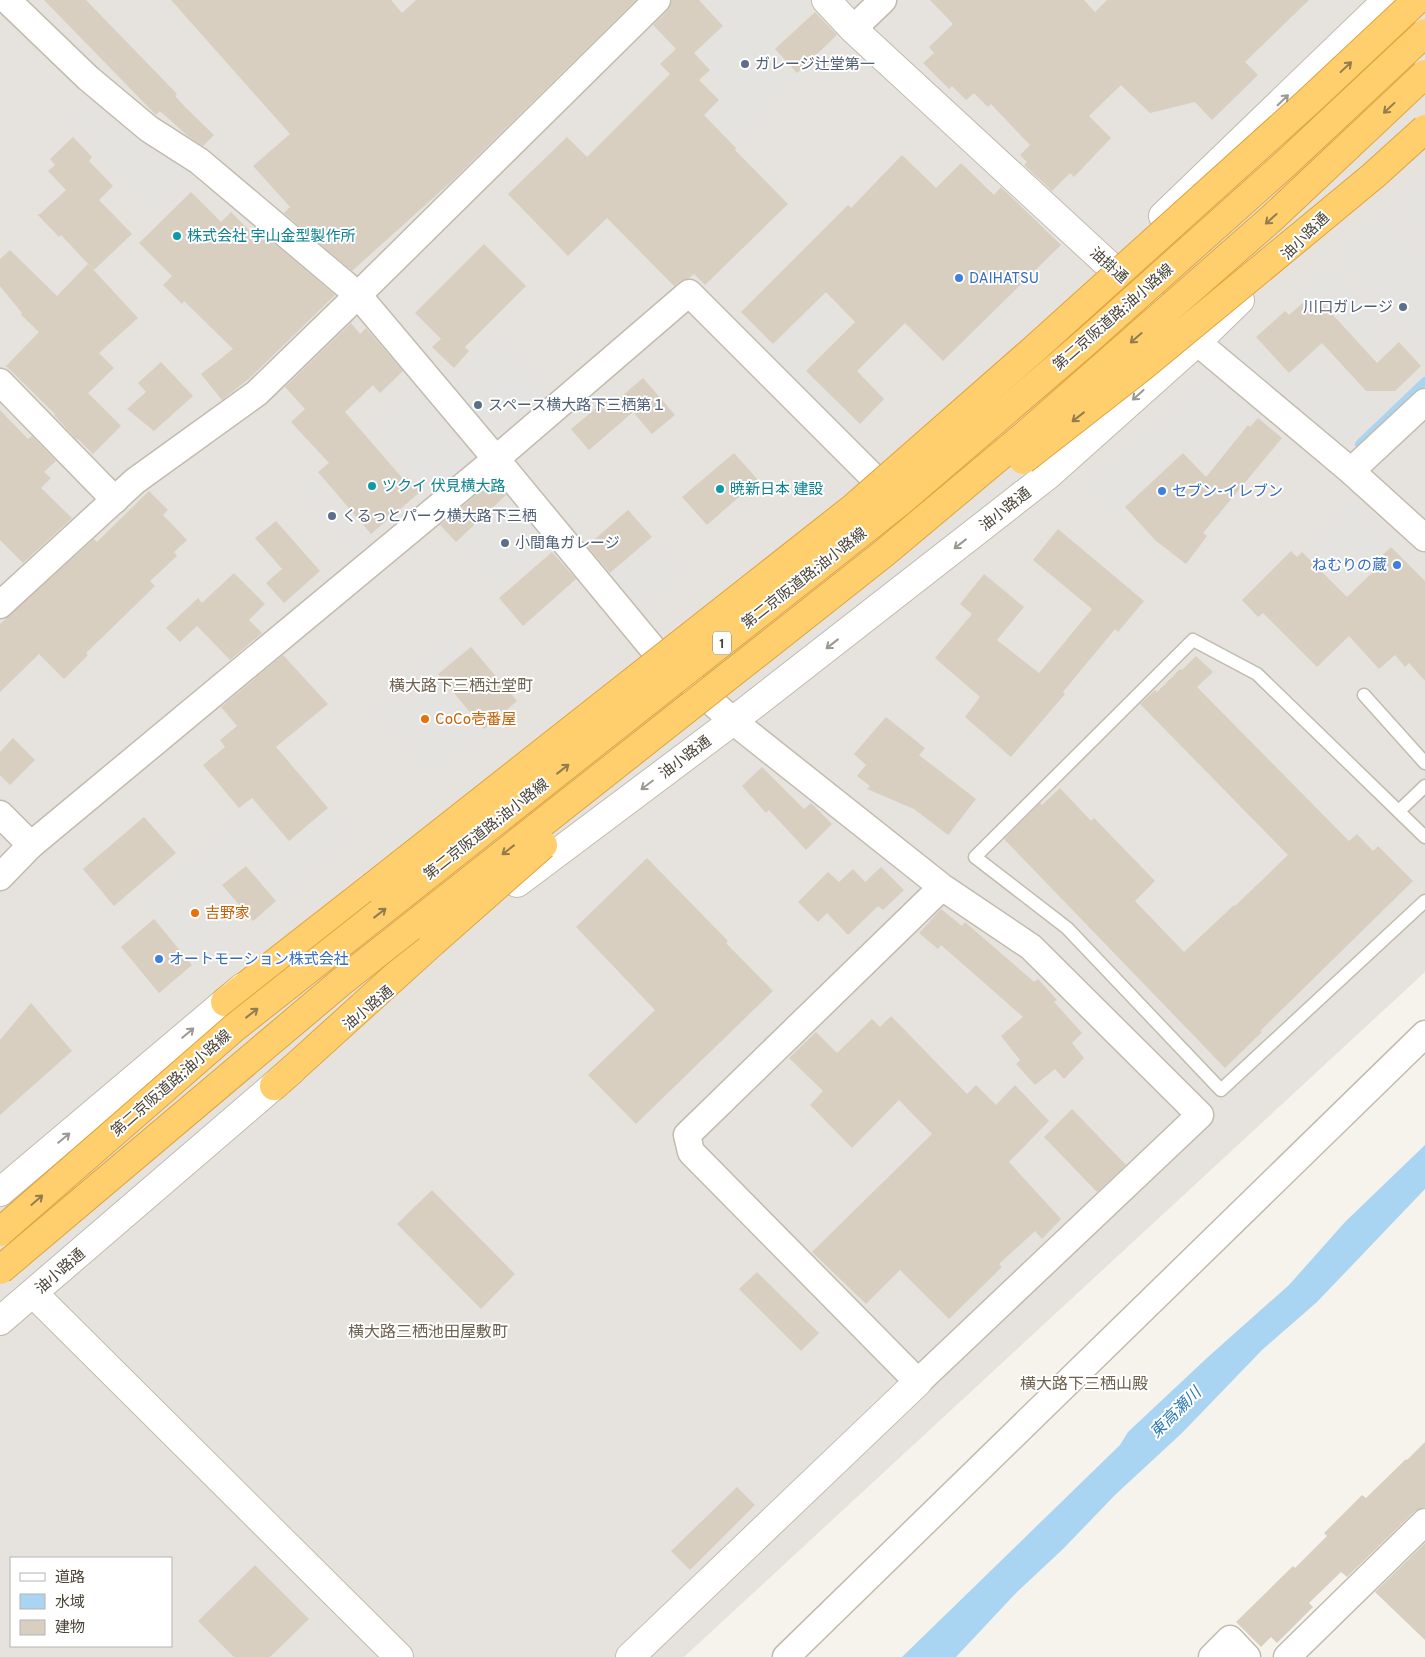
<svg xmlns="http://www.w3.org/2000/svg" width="1425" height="1657" font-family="Overpass,'Noto Sans JP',sans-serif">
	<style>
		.industrial { fill: #e6e2dd; fill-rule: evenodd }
		.parking { fill: #e5e3e0 }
		.water { fill: #a9d4f2 }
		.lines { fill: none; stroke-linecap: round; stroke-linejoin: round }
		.stream { stroke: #a9d4f2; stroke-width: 8 }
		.building { fill: #d8cfc1 }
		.service-casing { stroke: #c2bbae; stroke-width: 15 }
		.minor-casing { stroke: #c2bbae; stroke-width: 29 }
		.tertiary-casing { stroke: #c2bbae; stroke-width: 30 }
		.motorway-casing { stroke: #e0a43c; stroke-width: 30 }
		.service { stroke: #fff; stroke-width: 12 }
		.minor { stroke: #fff; stroke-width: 26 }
		.tertiary { stroke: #fff; stroke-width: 28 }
		.motorway { stroke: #ffcf6e; stroke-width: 28 }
		.motorway-bridge-casing { stroke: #e0a43c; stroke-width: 30; stroke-linecap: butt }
		.motorway-bridge { stroke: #ffcf6e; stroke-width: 28 }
		.oneway { stroke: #937c4e }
		.oneway2 { stroke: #9c9892 }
		.service-dot { fill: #5c6f8a; stroke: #fff; stroke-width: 2 }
		.culture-dot { fill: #0f9aa8; stroke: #fff; stroke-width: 2 }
		.shop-dot { fill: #3f7fe0; stroke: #fff; stroke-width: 2 }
		.food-dot { fill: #e8710a; stroke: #fff; stroke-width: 2 }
		.labels { text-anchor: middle; stroke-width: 4; stroke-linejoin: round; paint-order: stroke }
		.shield { fill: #fff; stroke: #817c74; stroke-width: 1 }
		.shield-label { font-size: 14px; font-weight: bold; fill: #4b4439 }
		.service-label { font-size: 15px; fill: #4e5e75; stroke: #fff; text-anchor: start }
		.culture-label { font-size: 15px; fill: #0d838f; stroke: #fff; text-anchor: start }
		.street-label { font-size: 15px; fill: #4b4439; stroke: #fff }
		.shop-label { font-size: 15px; fill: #366cbe; stroke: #fff; text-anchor: start }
		.food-label { font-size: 15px; fill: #c56008; stroke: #fff; text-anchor: start }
		.neighbourhood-label { font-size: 16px; fill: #6e6250; stroke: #fff }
		.water-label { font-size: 16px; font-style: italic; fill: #2e7ab2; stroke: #fff }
	</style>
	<rect width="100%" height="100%" fill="#f6f3ec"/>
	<!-- industrial -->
	<path class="industrial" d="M0,0H1425V972L684,1657H0ZM11,1558H171V1646H11Z"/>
	<!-- parking -->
	<g class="parking">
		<polygon points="694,0 806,0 813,8 770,49 799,78 731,148 698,113 724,85 691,51"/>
		<polygon points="86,94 121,128 196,175 156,216 61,117"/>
		<polygon points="1425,176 1425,242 1392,207"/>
		<polygon points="1380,211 1425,257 1425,357 1333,254"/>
		<polygon points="1328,262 1399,339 1380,357 1373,356 1323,302 1303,301 1297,307 1288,297"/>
		<polygon points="823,296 850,323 829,343 831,346 807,371 858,422 845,434 766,354"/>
		<polygon points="497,332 548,391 514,426 461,368"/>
		<polygon points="1254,339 1291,378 1317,355 1336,375 1343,369 1381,410 1341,447 1234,356"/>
		<polygon points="460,370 512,427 503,436 492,437 446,383"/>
		<polygon points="1208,372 1257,415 1220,459 1216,456 1203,469 1183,448 1114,515 1080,488"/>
		<polygon points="416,381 471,447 468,462 430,495 369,427"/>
		<polygon points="310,474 368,546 354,558 296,485"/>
		<polygon points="512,494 553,542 498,590 457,544"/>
		<polygon points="1354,498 1396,539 1350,586 1309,547"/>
		<polygon points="654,535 687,577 646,606 632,605 608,575"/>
		<polygon points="451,637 463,651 434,675 483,734 429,777 368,706"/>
		<polygon points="255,802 288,843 330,808 355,838 280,901 243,857 217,880 243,912 240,915 250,926 198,969 140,899"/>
	</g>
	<!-- water -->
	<polygon class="water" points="1425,1145 1425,1189 1317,1302 1262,1350 1182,1433 1116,1494 1063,1549 1015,1594 956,1657 902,1657 1120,1445 1128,1432 1208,1357 1289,1285 1345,1222"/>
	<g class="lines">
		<!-- stream -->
		<polyline class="stream" points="1359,444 1425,381"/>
	</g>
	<!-- building -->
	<g class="building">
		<polygon points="44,0 86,0 177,94 175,96 186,108 214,135 203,146 188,136 160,111 156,115"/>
		<polygon points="171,0 391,0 402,13 416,0 636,0 452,181 352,271 284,213 290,207 253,166 290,134"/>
		<polygon points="672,0 699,0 723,26 694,53 710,70 699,80 719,100 704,115 736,148 735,150 788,204 705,285 694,274 689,278 680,281 674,286 607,218 568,256 508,194 567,137 587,157 670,74 660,64 676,49 653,25 668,10"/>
		<polygon points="930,0 1084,0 1095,12 1107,0 1309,0 1245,62 1258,75 1212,120 1195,102 1150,113 1121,85 1089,116 1111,138 1074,177 1070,173 1052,191 1024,165 1027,162 1020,155 1030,145 991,104 988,107 974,93 966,100 952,86 949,89 923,63 934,53 929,47 953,24"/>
		<polygon points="815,12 837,35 797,73 775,49"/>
		<polygon points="73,137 92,157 89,161 113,186 99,200 132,234 94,270 61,235 59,237 37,214 40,214 66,190 48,171 55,165 50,159"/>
		<polygon points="902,155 936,188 961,163 994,195 1001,187 1061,245 943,361 905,323 857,371 884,399 860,424 806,371 855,322 826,292 773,344 741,312 848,205 851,208"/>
		<polygon points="191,192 221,222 231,212 258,239 263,234 335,295 251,377 222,400 201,374 233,349 184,301 182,304 163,285 172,276 139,243"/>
		<polygon points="484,244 526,286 465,347 469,351 454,368 432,347 441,339 415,313"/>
		<polygon points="10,250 57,296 88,264 138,318 99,353 114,368 88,393 121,426 93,454 78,439 77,440 54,415 55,414 6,366 39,332 21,315 22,313 0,286 0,259"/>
		<polygon points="1304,302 1322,303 1377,363 1399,342 1421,366 1395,391 1366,391 1322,343 1289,373 1256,337 1285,311 1289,315"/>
		<polygon points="351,323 360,334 366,328 403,371 380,393 373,385 345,412 404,480 407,477 420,492 371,534 318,472 329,463 291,422 305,409 285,387"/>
		<polygon points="161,362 193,396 154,431 127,409 146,392 138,383"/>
		<polygon points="643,378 675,415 652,434 633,412 589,450 571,429 611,396 615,402"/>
		<polygon points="0,410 28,439 32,436 56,461 44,472 51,478 41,488 72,518 23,563 0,540"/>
		<polygon points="1258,418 1282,438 1203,533 1207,536 1186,564 1155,540 1125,507 1183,453 1206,477 1248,425 1250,427"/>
		<polygon points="734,453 758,480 707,525 682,497"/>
		<polygon points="494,480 506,495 456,542 440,525"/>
		<polygon points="149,491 168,510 163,515 187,540 174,552 177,556 150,581 155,586 86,653 88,655 64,679 39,654 0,692 0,624 94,539 97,542"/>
		<polygon points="628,510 652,537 610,573 587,546"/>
		<polygon points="276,521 320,571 284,603 266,583 282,569 255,538"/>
		<polygon points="1058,529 1144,601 1118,632 1115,629 1063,692 1065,694 1011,757 965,717 980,697 935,658 972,614 960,604 984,574 1024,607 997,640 1039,673 1092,609 1033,560"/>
		<polygon points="1391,547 1425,581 1425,681 1409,663 1405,667 1395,655 1379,669 1349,636 1317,667 1263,613 1258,617 1242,600 1291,551 1297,557 1302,552 1347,597 1375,570 1371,566"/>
		<polygon points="552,552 576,579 523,626 499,598"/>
		<polygon points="234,573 265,604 249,620 262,633 230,660 197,626 180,642 166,628 198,598 202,603"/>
		<polygon points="471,647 517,701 484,729 438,674"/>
		<polygon points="283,655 328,704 276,747 328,808 289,841 252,798 239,808 203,765 225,747 220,740 237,726 221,707"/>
		<polygon points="1196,656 1213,672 1197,687 1349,841 1357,834 1373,851 1378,846 1413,881 1260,1031 1262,1032 1225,1068 1004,839 1040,803 1042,805 1060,788 1091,821 1094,818 1155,881 1135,901 1184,952 1234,905 1235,906 1288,855 1140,704 1155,690 1157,692 1180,669 1182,670"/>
		<polygon points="886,717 925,748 919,755 976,799 948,835 914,809 867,789 870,786 857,776 866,765 854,754"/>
		<polygon points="13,738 35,760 10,785 0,775 0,752"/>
		<polygon points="762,767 804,809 811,803 832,824 806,850 769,810 766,813 742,786"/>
		<polygon points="144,817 176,853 114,906 83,869"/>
		<polygon points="647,858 728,941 726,943 773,991 636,1124 588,1075 655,1010 576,927"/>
		<polygon points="246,866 276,901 253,921 222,885"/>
		<polygon points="881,867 904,890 883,910 878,906 848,935 827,913 818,922 798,902 828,872 839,882 853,869 865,882"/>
		<polygon points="941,909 962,926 965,922 1034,982 1038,979 1057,1000 1054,1002 1082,1033 1072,1043 1084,1058 1064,1079 1055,1069 1035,1085 1016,1064 1020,1060 1001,1036 1023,1017 941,945 938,949 919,933"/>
		<polygon points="154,919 192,965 159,993 121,947"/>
		<polygon points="31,1003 72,1051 0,1115 0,1040"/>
		<polygon points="891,1016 967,1094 976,1085 996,1105 1015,1085 1049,1121 1009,1162 1061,1219 1042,1239 1035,1231 999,1264 1002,1267 949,1319 900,1270 866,1304 812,1252 932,1134 899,1100 852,1148 810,1105 823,1091 789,1058 816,1032 837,1053 872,1019 880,1027"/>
		<polygon points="1072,1109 1126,1165 1097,1192 1044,1137"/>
		<polygon points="432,1190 515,1274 481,1309 397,1224"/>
		<polygon points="757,1272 819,1333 801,1351 739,1289"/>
		<polygon points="1425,1442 1425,1507 1415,1511 1347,1577 1341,1572 1309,1603 1313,1607 1277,1643 1271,1637 1261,1647 1236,1622 1293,1566 1295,1568 1327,1536 1324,1533 1362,1495 1366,1498 1406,1459 1407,1460"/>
		<polygon points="737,1487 755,1505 690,1570 671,1551"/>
		<polygon points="1425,1543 1425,1640 1375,1592"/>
		<polygon points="255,1565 309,1619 270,1657 234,1657 198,1621"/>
	</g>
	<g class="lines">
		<defs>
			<g id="service">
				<polyline points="1364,695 1425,763"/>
				<polyline points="1399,811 1425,786"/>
				<polyline points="1425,837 1257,674 1193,640 975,857 1067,928 1221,1090 1425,901"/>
			</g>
			<g id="minor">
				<polyline points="7,0 88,78 149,129 199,161 358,295 496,459 654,650 733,721 942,887 1031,947 1200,1115 918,1382 691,1152 687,1135 942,887"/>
				<polyline points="853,29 883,0"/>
				<polyline points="1197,342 1351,471 1425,538"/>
				<polyline points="0,382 115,500"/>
				<polyline points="1351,471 1425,402"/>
				<polyline points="0,605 135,481 257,393 358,295 657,0"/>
				<polyline points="0,814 31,845"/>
				<polyline points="0,877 31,845 496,459 689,293 873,477"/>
				<polyline points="786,1657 1425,1034"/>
				<polyline points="1212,1657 1230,1639 1247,1657"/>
				<polyline points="1287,1657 1425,1522"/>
			</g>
			<g id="tertiary">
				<polyline points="826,0 853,29 1111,267 1197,342"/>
				<polyline points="1163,216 1387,0"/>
				<polyline points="517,883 733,721 1047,476 1197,342 1240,300"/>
				<polyline points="0,1192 243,987"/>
				<polyline points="34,1294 399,1657"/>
				<polyline points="0,1321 292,1070"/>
				<polyline points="630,1657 918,1382"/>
			</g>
			<g id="motorway">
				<polyline points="225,1002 372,887"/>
				<polyline points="274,1086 433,942"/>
			</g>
		</defs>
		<!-- service casing -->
		<use href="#service" class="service-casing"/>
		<!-- minor casing -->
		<use href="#minor" class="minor-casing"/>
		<!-- tertiary casing -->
		<use href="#tertiary" class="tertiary-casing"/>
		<!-- motorway casing -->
		<use href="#motorway" class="motorway-casing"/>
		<!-- service -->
		<use href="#service" class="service"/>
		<!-- minor -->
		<use href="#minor" class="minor"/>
		<!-- tertiary -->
		<use href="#tertiary" class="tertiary"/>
		<!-- motorway -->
		<use href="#motorway" class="motorway"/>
		<defs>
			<g id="motorway-bridge">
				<polyline points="1023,460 1142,367 1373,176 1425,129"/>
				<polyline points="372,887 853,508 1032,351 1307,103 1417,0"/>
				<polyline points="433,942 543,845"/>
				<polyline points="0,1232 234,1028 901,501 1086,342 1285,164 1425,33"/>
				<polyline points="0,1270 341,982 883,554 1025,435 1272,218 1425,74"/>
			</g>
		</defs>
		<!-- motorway-bridge casing -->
		<use href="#motorway-bridge" class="motorway-bridge-casing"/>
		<!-- motorway-bridge -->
		<use href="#motorway-bridge" class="motorway-bridge"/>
	</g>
	<!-- one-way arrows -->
	<defs><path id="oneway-shaft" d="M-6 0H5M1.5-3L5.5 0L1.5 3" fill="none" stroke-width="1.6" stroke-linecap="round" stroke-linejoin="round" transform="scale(1.25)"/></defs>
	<g class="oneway">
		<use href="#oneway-shaft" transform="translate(1346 67) rotate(-43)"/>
		<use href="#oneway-shaft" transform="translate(1389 108) rotate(137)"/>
		<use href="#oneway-shaft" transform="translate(1271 219) rotate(138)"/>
		<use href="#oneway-shaft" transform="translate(1136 338) rotate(139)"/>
		<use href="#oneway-shaft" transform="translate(1078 417) rotate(142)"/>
		<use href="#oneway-shaft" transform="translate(563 769) rotate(-38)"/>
		<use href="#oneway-shaft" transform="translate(508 850) rotate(142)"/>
		<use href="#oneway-shaft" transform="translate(380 913) rotate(-38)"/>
		<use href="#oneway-shaft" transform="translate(252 1013) rotate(-38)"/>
		<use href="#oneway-shaft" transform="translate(37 1200) rotate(-41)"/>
	</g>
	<g class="oneway2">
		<use href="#oneway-shaft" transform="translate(1283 100) rotate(-44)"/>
		<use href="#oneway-shaft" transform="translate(1138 395) rotate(138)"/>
		<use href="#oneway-shaft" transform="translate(960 544) rotate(142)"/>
		<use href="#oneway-shaft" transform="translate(832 644) rotate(142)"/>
		<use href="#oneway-shaft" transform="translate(647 785) rotate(143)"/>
		<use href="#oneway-shaft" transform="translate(188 1033) rotate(-40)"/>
		<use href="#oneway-shaft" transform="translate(64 1138) rotate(-40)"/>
	</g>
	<!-- markers -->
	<g class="service-dot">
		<circle cx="745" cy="64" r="5"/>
		<circle cx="1403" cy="307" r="5"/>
		<circle cx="478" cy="405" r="5"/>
		<circle cx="332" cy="516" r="5"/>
		<circle cx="505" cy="543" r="5"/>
	</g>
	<g class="culture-dot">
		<circle cx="177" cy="236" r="5"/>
		<circle cx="372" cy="486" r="5"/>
		<circle cx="720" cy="489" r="5"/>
	</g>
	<g class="shop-dot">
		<circle cx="959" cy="278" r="5"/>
		<circle cx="1162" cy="491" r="5"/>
		<circle cx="1397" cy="565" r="5"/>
		<circle cx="159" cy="959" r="5"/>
	</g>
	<g class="food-dot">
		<circle cx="425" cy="719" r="5"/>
		<circle cx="195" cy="913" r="5"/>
	</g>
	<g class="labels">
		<!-- shield labels -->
		<rect class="shield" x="713" y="631.5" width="18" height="23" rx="4"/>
		<g class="shield-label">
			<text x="722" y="648">1</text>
		</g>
		<!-- service labels -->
		<g class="service-label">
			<text x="755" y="69">ガレージ辻堂第一</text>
			<text x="1393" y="312" text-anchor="end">川口ガレージ</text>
			<text x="488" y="410">スペース横大路下三栖第１</text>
			<text x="342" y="521">くるっとパーク横大路下三栖</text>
			<text x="515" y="548">小間亀ガレージ</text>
		</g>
		<!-- culture labels -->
		<g class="culture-label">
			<text x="187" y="241">株式会社 宇山金型製作所</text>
			<text x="382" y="491">ツクイ 伏見横大路</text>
			<text x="730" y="494">暁新日本 建設</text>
		</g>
		<!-- street labels -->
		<g class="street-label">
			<text transform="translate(1305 236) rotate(-45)" y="5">油小路通</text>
			<text transform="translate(1109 265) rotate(42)" y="5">油掛通</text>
			<text transform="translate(1113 317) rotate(-41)" y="5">第二京阪道路;油小路線</text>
			<text transform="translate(1005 509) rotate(-38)" y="5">油小路通</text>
			<text transform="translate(804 578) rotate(-38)" y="5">第二京阪道路;油小路線</text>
			<text transform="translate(685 757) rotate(-37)" y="5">油小路通</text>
			<text transform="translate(486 829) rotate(-38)" y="5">第二京阪道路;油小路線</text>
			<text transform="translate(368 1008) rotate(-40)" y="5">油小路通</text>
			<text transform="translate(171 1083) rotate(-41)" y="5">第二京阪道路;油小路線</text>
			<text transform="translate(60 1271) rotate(-41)" y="5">油小路通</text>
		</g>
		<!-- shop labels -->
		<g class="shop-label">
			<text x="969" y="283">DAIHATSU</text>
			<text x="1172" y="496">セブン-イレブン</text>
			<text x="1387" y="570" text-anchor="end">ねむりの蔵</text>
			<text x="169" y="964">オートモーション株式会社</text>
		</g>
		<!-- food labels -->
		<g class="food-label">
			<text x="435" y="724">CoCo壱番屋</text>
			<text x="205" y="918">吉野家</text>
		</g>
		<!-- neighbourhood labels -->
		<g class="neighbourhood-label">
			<text x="461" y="691">横大路下三栖辻堂町</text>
			<text x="428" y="1337">横大路三栖池田屋敷町</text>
			<text x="1084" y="1389">横大路下三栖山殿</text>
		</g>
		<!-- water labels -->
		<g class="water-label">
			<text transform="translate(1175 1412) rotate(-45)" y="6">東高瀬川</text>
		</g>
	</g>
	<!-- legend -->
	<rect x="10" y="1557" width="162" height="90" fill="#ffffff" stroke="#b7b4b0"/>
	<rect x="20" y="1573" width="25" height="8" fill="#ffffff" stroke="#b7b4b0"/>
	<text x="55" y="1582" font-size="15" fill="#4b4439">道路</text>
	<rect x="20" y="1594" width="25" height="15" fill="#a9d4f2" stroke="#b7b4b0"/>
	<text x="55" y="1607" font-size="15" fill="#4b4439">水域</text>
	<rect x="20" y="1620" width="25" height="15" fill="#d8cfc1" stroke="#b7b4b0"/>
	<text x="55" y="1632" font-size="15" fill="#4b4439">建物</text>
</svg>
